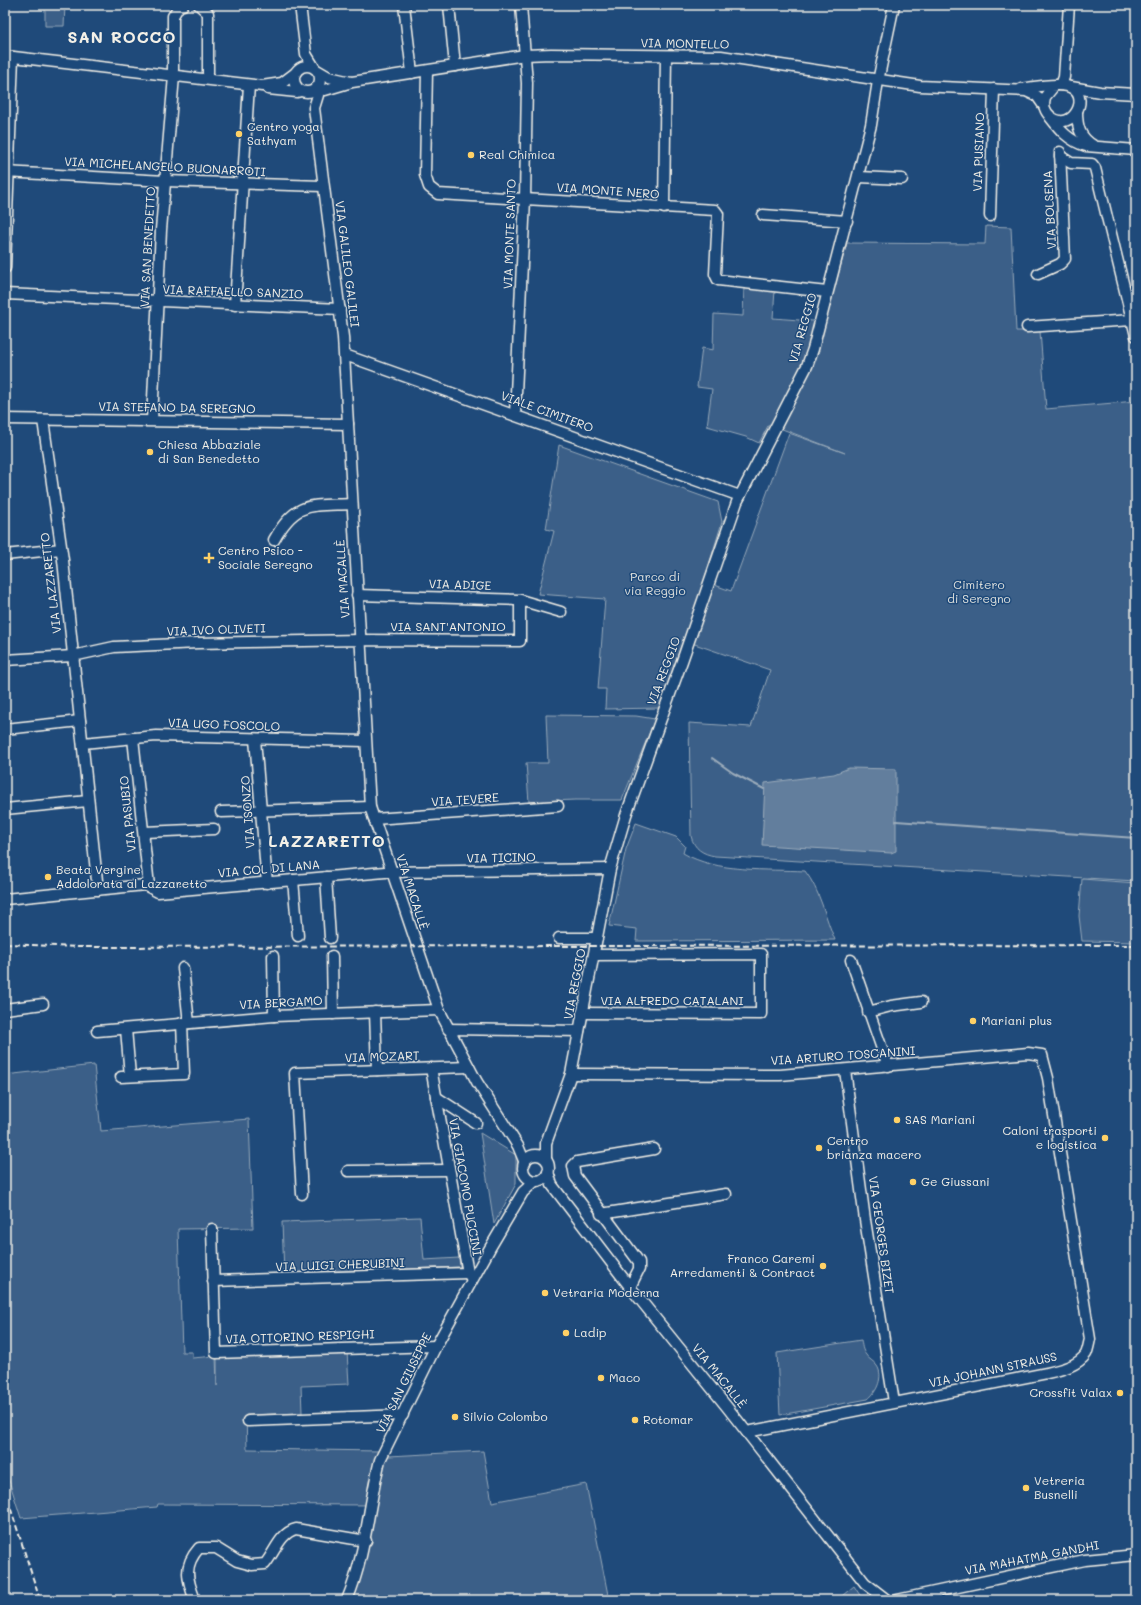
<svg xmlns="http://www.w3.org/2000/svg" width="1141" height="1605" font-family="Mali,sans-serif">
	<style>
		.green { fill: #3a5f88; stroke: #97a8b8 }
		.water { fill: #627e9d; stroke: #9cacbb }
		.lines { fill: none; stroke-linecap: round; stroke-linejoin: round }
		.stream { stroke: #9cacbb; stroke-width: 2 }
		.minor-casing { stroke: #f4f1e8; stroke-width: 13 }
		.minor { stroke: #1f4a7a; stroke-width: 10 }
		.rail { stroke: #f4f1e8; stroke-width: 2; stroke-dasharray: 6 3; stroke-linecap: butt }
		.poi-dot { fill: #ffd166; stroke: #1f4a7a; stroke-width: 1.5 }
		.labels { text-anchor: middle; stroke-width: 3; stroke-linejoin: round; paint-order: stroke }
		.street-label { font-size: 12px; fill: #f4f1e8; stroke: #1f4a7a }
		.poi-label { font-size: 12px; fill: #f4f1e8; stroke: #1f4a7a; text-anchor: start }
		.park-label { font-size: 12px; fill: #e1e2de; stroke: #1f4a7a }
		.district-label { font-size: 16px; font-weight: bold; letter-spacing: 1px; fill: #f4f1e8; stroke: #1f4a7a }
	</style>
	<rect width="100%" height="100%" fill="#1f4a7a"/>
	<filter id="ink" filterUnits="userSpaceOnUse"><feTurbulence type="fractalNoise" baseFrequency=".025" numOctaves="2"/><feDisplacementMap in="SourceGraphic" scale="8" xChannelSelector="R" yChannelSelector="G"/><feConvolveMatrix kernelMatrix="1 2 1 2 8 2 1 2 1" color-interpolation-filters="sRGB"/></filter>
	<g filter="url(#ink)">
		<!-- green -->
		<g class="green">
			<polygon points="45,5 65,5 64,26 45,26"/>
			<path d="M986,226L1011,227L1016,331H1040L1046,409L1136,401V881L715,856C703,854 694,849 691,836L689,723L751,727L770,670L683,640L659,708L605,709L606,689H598L605,599L538,594L554,531L546,529L559,445L718,502L722,522L704,581L731,591L789,433L845,453L769,424L759,443L746,437L707,426L712,389L697,387L702,348L713,350L714,314L743,316L744,287L775,290L773,318L825,322L847,243L985,244Z"/>
			<polygon points="546,715 636,716 655,719 622,800 575,800 529,802 526,763 548,763"/>
			<path d="M636,823L676,837L685,846L683,853C716,873 767,869 805,871C820,890 825,917 835,940L636,941L637,929L609,926L626,849Z"/>
			<polygon points="1082,879 1136,883 1136,942 1082,941 1079,916"/>
			<polygon points="94,1065 101,1131 249,1119 253,1228 178,1229 182,1352 192,1352 192,1358 216,1356 217,1386 217,1357 347,1352 349,1384 301,1386 302,1413 246,1415 247,1449 380,1451 389,1456 483,1451 492,1502 586,1484 609,1600 349,1600 366,1554 376,1505 158,1504 157,1507 21,1518 5,1468 5,1075"/>
			<polygon points="480,1133 516,1155 516,1184 494,1224"/>
			<polygon points="420,1217 424,1260 459,1258 460,1267 284,1273 282,1222"/>
			<path d="M861,1340C862,1345 862,1350 866,1355C868,1359 874,1361 877,1366C884,1376 877,1392 868,1399L780,1415L777,1353Z"/>
			<polygon points="854,1586 863,1600 837,1600"/>
		</g>
		<!-- water -->
		<polygon class="water" points="849,768 896,769 896,851 891,853 762,845 765,783 834,774"/>
		<g class="lines">
			<!-- stream -->
			<g class="stream">
				<polyline points="712,758 733,773 764,789"/>
				<polyline points="896,821 1136,838"/>
			</g>
			<defs>
				<g id="minor">
					<polyline points="199,5 208,13 208,73"/>
					<polyline points="300,5 306,54 314,67"/>
					<polyline points="404,5 412,73"/>
					<polyline points="449,5 455,66"/>
					<polyline points="5,56 262,86 282,83 294,74"/>
					<circle cx="307" cy="79" r="13"/>
					<polyline points="173,70 173,16 179,6 183,5"/>
					<polyline points="317,70 329,77 351,82"/>
					<polyline points="427,71 425,175 429,187 438,194 715,210 718,214 715,274 718,280 827,292"/>
					<polyline points="1061,85 1064,77 1069,5"/>
					<polyline points="1071,87 1100,92 1136,94"/>
					<polyline points="316,88 325,90 352,82 525,55 551,54 721,56 920,86 1026,91 1037,96 1044,106"/>
					<polyline points="268,89 297,92 301,91"/>
					<polyline points="315,89 318,95 314,108 343,337 370,807 439,1010 477,1082 518,1146 525,1163"/>
					<path d="M1021,89C1031,87 1058,83 1067,86C1094,94 1072,134 1051,117C1044,111 1043,105 1045,97L1054,86"/>
					<path d="M1077,112C1077,127 1080,138 1094,146"/>
					<path d="M1050,117C1060,130 1069,141 1086,146L1136,150"/>
					<polyline points="1060,156 1071,163 1092,164 1095,168 1136,336"/>
					<polyline points="5,172 165,181 323,186"/>
					<polyline points="859,177 902,179"/>
					<polyline points="664,208 666,56"/>
					<polyline points="763,215 847,221"/>
					<polyline points="990,216 994,89"/>
					<polyline points="5,268 13,57"/>
					<polyline points="1038,274 1060,264 1065,259 1060,152"/>
					<polyline points="5,294 340,309"/>
					<polyline points="235,305 249,85"/>
					<polyline points="1027,327 1132,320"/>
					<polyline points="345,355 740,496"/>
					<polyline points="515,415 525,199 527,83 521,5"/>
					<polyline points="5,419 348,424"/>
					<polyline points="43,420 63,560 98,890"/>
					<polyline points="152,420 161,230 174,76"/>
					<path d="M274,540C296,500 311,506 352,504"/>
					<polyline points="5,555 61,549"/>
					<polyline points="357,595 520,600 561,612"/>
					<polyline points="5,660 73,656 114,647 198,643 360,640 520,641 520,600"/>
					<polyline points="5,729 80,721"/>
					<polyline points="133,738 149,886"/>
					<polyline points="255,739 267,883"/>
					<polyline points="83,743 156,736 365,741"/>
					<polyline points="5,809 88,801"/>
					<polyline points="221,812 370,807"/>
					<polyline points="374,819 558,806"/>
					<polyline points="144,832 214,829"/>
					<polyline points="326,877 330,938"/>
					<polyline points="293,880 298,936"/>
					<polyline points="5,899 145,885 158,892 385,872 610,869"/>
					<polyline points="559,938 597,938"/>
					<polyline points="273,956 274,1016"/>
					<polyline points="332,956 333,1014"/>
					<polyline points="851,960 888,1066"/>
					<polyline points="183,968 189,1023"/>
					<polyline points="5,1009 43,1004"/>
					<polyline points="375,1012 377,1070"/>
					<polyline points="868,1012 891,1006 921,1002"/>
					<polyline points="582,1013 761,1014 761,954 594,955"/>
					<polyline points="126,1029 130,1076"/>
					<polyline points="448,1029 579,1031"/>
					<polyline points="97,1031 274,1016 439,1010"/>
					<polyline points="431,1068 468,1273 471,1278"/>
					<polyline points="845,1070 865,1220 894,1402"/>
					<path d="M571,1074L780,1075L1028,1053L1042,1055L1048,1078L1090,1339C1089,1343 1088,1350 1086,1354C1078,1366 1060,1370 1047,1373L747,1432"/>
					<polyline points="121,1077 184,1074 182,1023"/>
					<polyline points="436,1097 476,1123"/>
					<circle cx="536" cy="1168" r="13"/>
					<polyline points="546,1159 546,1143 571,1074 610,869 626,815 682,661 737,502 807,366 813,349 871,125 878,81 894,5"/>
					<polyline points="348,1171 449,1170"/>
					<polyline points="548,1172 552,1185 630,1287 727,1407 865,1583 887,1600"/>
					<polyline points="302,1194 295,1073 469,1067"/>
					<polyline points="601,1214 726,1194"/>
					<polyline points="212,1229 216,1353 436,1346"/>
					<polyline points="213,1281 468,1273"/>
					<polyline points="630,1287 639,1269 639,1262 575,1176 573,1166 577,1162 654,1149"/>
					<polyline points="248,1421 403,1415"/>
					<path d="M195,1600C187,1579 183,1566 199,1548H216L237,1561L252,1565L265,1564C275,1552 280,1533 296,1529L366,1541"/>
					<path d="M347,1600C366,1555 368,1507 380,1460L436,1346L490,1248L523,1192L535,1181"/>
					<polyline points="897,1600 1085,1560 1136,1555"/>
				</g>
			</defs>
			<!-- minor casing -->
			<use href="#minor" class="minor-casing"/>
			<!-- minor -->
			<use href="#minor" class="minor"/>
			<!-- rail -->
			<g class="rail">
				<polyline points="5,944 78,947 1136,945"/>
				<polyline points="5,1491 40,1600"/>
			</g>
		</g>
	</g>
	<!-- markers -->
	<g class="poi-dot">
		<circle cx="239" cy="134" r="4"/>
		<circle cx="471" cy="155" r="4"/>
		<circle cx="150" cy="452" r="4"/>
		<path d="M207 552h4v4h4v4h-4v4h-4v-4h-4v-4h4z"/>
		<circle cx="48" cy="877" r="4"/>
		<circle cx="973" cy="1021" r="4"/>
		<circle cx="897" cy="1120" r="4"/>
		<circle cx="1105" cy="1138" r="4"/>
		<circle cx="819" cy="1148" r="4"/>
		<circle cx="913" cy="1182" r="4"/>
		<circle cx="823" cy="1266" r="4"/>
		<circle cx="545" cy="1293" r="4"/>
		<circle cx="566" cy="1333" r="4"/>
		<circle cx="601" cy="1378" r="4"/>
		<circle cx="1120" cy="1393" r="4"/>
		<circle cx="455" cy="1417" r="4"/>
		<circle cx="635" cy="1420" r="4"/>
		<circle cx="1026" cy="1488" r="4"/>
	</g>
	<g class="labels">
		<!-- street labels -->
		<g class="street-label">
			<text transform="translate(685 44) rotate(1)" y="4">VIA MONTELLO</text>
			<text transform="translate(979 152) rotate(-88)" y="4">VIA PUSIANO</text>
			<text transform="translate(165 167) rotate(3)" y="4">VIA MICHELANGELO BUONARROTI</text>
			<text transform="translate(608 191) rotate(4)" y="4">VIA MONTE NERO</text>
			<text transform="translate(1050 210) rotate(-93)" y="4">VIA BOLSENA</text>
			<text transform="translate(510 234) rotate(-88)" y="4">VIA MONTE SANTO</text>
			<text transform="translate(148 247) rotate(-87)" y="4">VIA SAN BENEDETTO</text>
			<text transform="translate(347 264) rotate(83)" y="4">VIA GALILEO GALILEI</text>
			<text transform="translate(233 292) rotate(2)" y="4">VIA RAFFAELLO SANZIO</text>
			<text transform="translate(803 328) rotate(-74)" y="4">VIA REGGIO</text>
			<text transform="translate(177 408) rotate(1)" y="4">VIA STEFANO DA SEREGNO</text>
			<text transform="translate(547 412) rotate(20)" y="4">VIALE CIMITERO</text>
			<text transform="translate(343 579) rotate(-94)" y="4">VIA MACALLÈ</text>
			<text transform="translate(51 583) rotate(-97)" y="4">VIA LAZZARETTO</text>
			<text transform="translate(460 585) rotate(2)" y="4">VIA ADIGE</text>
			<text x="448" y="631">VIA SANT'ANTONIO</text>
			<text transform="translate(216 630) rotate(-2)" y="4">VIA IVO OLIVETI</text>
			<text transform="translate(664 671) rotate(-69)" y="4">VIA REGGIO</text>
			<text transform="translate(224 725) rotate(2)" y="4">VIA UGO FOSCOLO</text>
			<text transform="translate(465 800) rotate(-4)" y="4">VIA TEVERE</text>
			<text transform="translate(248 812) rotate(-94)" y="4">VIA ISONZO</text>
			<text transform="translate(128 814) rotate(-96)" y="4">VIA PASUBIO</text>
			<text transform="translate(501 858) rotate(-1)" y="4">VIA TICINO</text>
			<text transform="translate(269 869) rotate(-5)" y="4">VIA COL DI LANA</text>
			<text transform="translate(412 892) rotate(72)" y="4">VIA MACALLÈ</text>
			<text transform="translate(575 984) rotate(-79)" y="4">VIA REGGIO</text>
			<text x="672" y="1005">VIA ALFREDO CATALANI</text>
			<text transform="translate(281 1003) rotate(-3)" y="4">VIA BERGAMO</text>
			<text transform="translate(843 1056) rotate(-4)" y="4">VIA ARTURO TOSCANINI</text>
			<text transform="translate(382 1057) rotate(-2)" y="4">VIA MOZART</text>
			<text transform="translate(465 1187) rotate(80)" y="4">VIA GIACOMO PUCCINI</text>
			<text transform="translate(881 1235) rotate(82)" y="4">VIA GEORGES BIZET</text>
			<text transform="translate(340 1265) rotate(-2)" y="4">VIA LUIGI CHERUBINI</text>
			<text transform="translate(300 1337) rotate(-2)" y="4">VIA OTTORINO RESPIGHI</text>
			<text transform="translate(993 1370) rotate(-12)" y="4">VIA JOHANN STRAUSS</text>
			<text transform="translate(719 1376) rotate(51)" y="4">VIA MACALLÈ</text>
			<text transform="translate(404 1383) rotate(-64)" y="4">VIA SAN GIUSEPPE</text>
			<text transform="translate(1032 1558) rotate(-11)" y="4">VIA MAHATMA GANDHI</text>
		</g>
		<!-- poi labels -->
		<g class="poi-label">
			<text x="247" y="131">Centro yoga<tspan x="247" dy="14">Sathyam</tspan></text>
			<text x="479" y="159">Real Chimica</text>
			<text x="158" y="449">Chiesa Abbaziale<tspan x="158" dy="14">di San Benedetto</tspan></text>
			<text x="218" y="555">Centro Psico -<tspan x="218" dy="14">Sociale Seregno</tspan></text>
			<text x="56" y="874">Beata Vergine<tspan x="56" dy="14">Addolorata al Lazzaretto</tspan></text>
			<text x="981" y="1025">Mariani plus</text>
			<text x="905" y="1124">SAS Mariani</text>
			<text x="1097" y="1135" text-anchor="end">Caloni trasporti<tspan x="1097" dy="14">e logistica</tspan></text>
			<text x="827" y="1145">Centro<tspan x="827" dy="14">brianza macero</tspan></text>
			<text x="921" y="1186">Ge Giussani</text>
			<text x="815" y="1263" text-anchor="end">Franco Caremi<tspan x="815" dy="14">Arredamenti &amp; Contract</tspan></text>
			<text x="553" y="1297">Vetraria Moderna</text>
			<text x="574" y="1337">Ladip</text>
			<text x="609" y="1382">Maco</text>
			<text x="1112" y="1397" text-anchor="end">Crossfit Valax</text>
			<text x="463" y="1421">Silvio Colombo</text>
			<text x="643" y="1424">Rotomar</text>
			<text x="1034" y="1485">Vetreria<tspan x="1034" dy="14">Busnelli</tspan></text>
		</g>
		<!-- park labels -->
		<g class="park-label">
			<text x="655" y="581">Parco di<tspan x="655" dy="14">via Reggio</tspan></text>
			<text x="979" y="589">Cimitero<tspan x="979" dy="14">di Seregno</tspan></text>
		</g>
		<!-- district labels -->
		<g class="district-label">
			<text x="122" y="43">SAN ROCCO</text>
			<text x="327" y="847">LAZZARETTO</text>
		</g>
	</g>
	<!-- margin -->
	<rect width="1141" height="1605" fill="none" stroke="#1f4a7a" stroke-width="20"/>
	<rect x="10" y="10" width="1121" height="1585" fill="none" stroke="#f4f1e8" stroke-width="1.5" filter="url(#ink)"/>
</svg>
